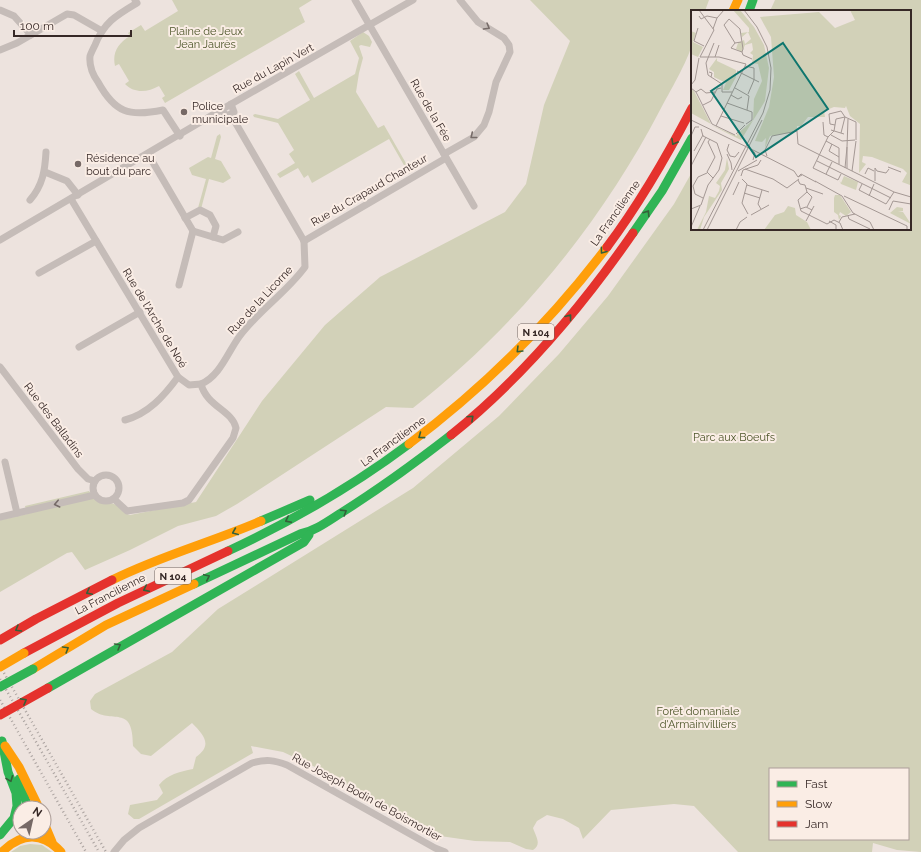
<svg xmlns="http://www.w3.org/2000/svg" width="921" height="852" font-family="Raleway,sans-serif">
	<style>
		.green { fill: #d2d1b8; fill-rule: evenodd }
		.lines { fill: none; stroke-linecap: round; stroke-linejoin: round }
		.street { stroke: #c5bcb8; stroke-width: 7 }
		.fast { stroke: #30b455; stroke-width: 9 }
		.slow { stroke: #ff9f0a; stroke-width: 9 }
		.jam { stroke: #e5322d; stroke-width: 9 }
		.rail { stroke: #ada5a2; stroke-width: 2.5; stroke-dasharray: 1 3; stroke-linecap: butt }
		.fast-bridge { stroke: #30b455; stroke-width: 9 }
		.slow-bridge { stroke: #ff9f0a; stroke-width: 9 }
		.jam-bridge { stroke: #e5322d; stroke-width: 9 }
		.oneway { stroke: #766b68 }
		.oneway2 { stroke: #346039 }
		.poi-dot { fill: #766966; stroke: #faede5; stroke-width: 1.5 }
		.labels { text-anchor: middle; stroke-width: 4; stroke-linejoin: round; paint-order: stroke }
		.shield { fill: #faede5; stroke: #71635f; stroke-width: 1 }
		.shield-label { font-size: 10px; font-weight: bold; fill: #362826 }
		.park-label { font-size: 11px; fill: #4c5529; stroke: #faede5 }
		.street-label { font-size: 11px; fill: #362826; stroke: #faede5 }
		.poi-label { font-size: 11px; fill: #362826; stroke: #faede5; text-anchor: start }
		.inset-road { fill: none; stroke: #a49894; stroke-width: 1 }
		.view { fill: #0f766e; fill-opacity: 0.15; stroke: #0f766e; stroke-width: 2 }
		.inset-edge { fill: none; stroke: #362826; stroke-width: 2 }
	</style>
	<rect width="100%" height="100%" fill="#ede3de"/>
	<!-- green -->
	<g class="green">
		<path d="M172,0H312L299,8L305,22L165,103L162,98L165,96L159,86C148,92 135,94 125,84L129,81L119,64L115,66C112,53 118,43 130,36L128,33L141,25L145,31L178,11Z"/>
		<path d="M530,0H709L705,11H692C692,21 694,34 692,44C688,61 669,93 660,110C600,225 516,327 413,408L386,407L237,504L216,516L178,526L130,550L85,570L72,552L67,553L0,592V520L27,514L25,506L89,491C101,507 101,499 114,504C121,507 123,513 130,515L196,502L262,401L325,325L380,277L505,212L526,184L544,105L570,41Z"/>
		<path d="M775,0H921V852L897,850L873,843L872,852H738L694,806L674,804L611,810L583,839L579,828L563,819L547,815L537,821L533,828C536,837 542,844 533,850L526,849L510,842L475,841L440,836L313,766L283,752L251,746L253,753L139,819H134L128,814L130,805L157,800L163,793L159,785C168,774 179,772 193,769L196,757C213,745 204,735 192,723L151,756L141,754L133,746C133,702 112,726 91,709L90,701L95,694L172,652L218,609L413,488L499,416L559,354L608,296L674,204L692,172V229H910V11H770ZM770,769H908V839H770Z"/>
		<polygon points="363,32 369,36 372,42 370,47 361,45 359,46 363,58 359,73 356,92 378,128 384,125 411,172 409,174 389,139 312,183 308,175 304,178 298,168 280,178 277,174 295,163 289,154 294,150 278,123 254,117 253,115 255,114 278,119 310,100 295,74 299,71 314,98 355,74 359,58 350,41"/>
		<polygon points="220,134 221,137 215,159 221,161 231,178 223,183 209,179 201,209 198,208 206,179 192,175 189,168 208,157 211,158 217,136"/>
		<polygon points="30,844 42,845 52,852 11,852 20,846"/>
	</g>
	<g class="lines">
		<!-- street -->
		<g class="street">
			<path d="M135,0L137,3C117,15 104,22 95,45C93,49 91,53 90,56C89,66 93,75 98,82C115,113 129,117 163,110L180,136"/>
			<polyline points="355,0 474,206"/>
			<polyline points="0,10 14,16 31,35"/>
			<polyline points="0,50 17,43 67,14 74,15 102,31"/>
			<polyline points="221,110 227,116 234,112 231,104"/>
			<polyline points="231,115 304,241"/>
			<polyline points="148,154 193,231 223,240 238,232"/>
			<polyline points="444,154 474,137 484,125 489,112 496,82 510,52 509,45 504,38 478,22 460,0"/>
			<polyline points="45,172 67,181 78,195"/>
			<path d="M71,199L178,377L189,385L201,384C207,407 232,410 236,428L233,438L189,500L183,503L127,511L114,499"/>
			<path d="M30,200C43,185 45,170 46,152"/>
			<polyline points="185,218 200,210 210,215 216,226 213,237"/>
			<polyline points="0,240 226,107 413,0"/>
			<polyline points="304,241 446,158"/>
			<polyline points="39,273 96,241"/>
			<polyline points="179,285 193,231"/>
			<polyline points="79,347 140,312"/>
			<polyline points="0,367 78,469 88,479 95,481"/>
			<path d="M201,384C220,376 228,352 239,337C258,311 286,293 305,267L304,241"/>
			<path d="M125,420C148,414 164,396 178,377"/>
			<polyline points="5,462 17,513"/>
			<circle cx="106" cy="488" r="13"/>
			<polyline points="0,517 95,495"/>
			<path d="M114,852L124,840L139,828L252,763C266,759 274,760 287,765L435,848L445,852"/>
		</g>
		<!-- fast -->
		<g class="fast">
			<polyline points="749,11 753,0"/>
			<polyline points="633,233 662,191 692,138"/>
			<polyline points="261,521 310,500"/>
			<path d="M228,551C292,521 353,486 409,444"/>
			<path d="M194,584L300,534C315,531 327,522 341,513C379,489 415,463 451,435"/>
			<polyline points="48,688 304,542 309,535"/>
			<polyline points="19,779 28,808"/>
			<polyline points="0,835 14,818 17,806 16,793 8,772 2,741"/>
		</g>
		<!-- slow -->
		<g class="slow">
			<polyline points="733,11 738,0"/>
			<path d="M409,444C485,387 551,321 607,247"/>
			<path d="M112,580C160,556 212,542 261,521"/>
			<polyline points="33,669 106,625 194,584"/>
			<polyline points="5,746 19,767 39,808"/>
			<polyline points="44,823 52,842"/>
			<path d="M2,852C21,833 42,831 61,852"/>
		</g>
		<!-- jam -->
		<g class="jam">
			<path d="M607,247C640,203 667,156 692,108"/>
			<path d="M451,435C522,378 581,308 633,233"/>
			<polyline points="0,640 36,619 112,580"/>
			<polyline points="24,653 118,603 228,551"/>
		</g>
		<!-- rail -->
		<g class="rail">
			<polyline points="0,666 106,852"/>
			<polyline points="0,679 99,852"/>
			<polyline points="0,700 86,852"/>
		</g>
		<!-- fast-bridge -->
		<polyline class="fast-bridge" points="0,687 33,669"/>
		<!-- slow-bridge -->
		<polyline class="slow-bridge" points="0,667 24,653"/>
		<!-- jam-bridge -->
		<polyline class="jam-bridge" points="0,715 48,688"/>
	</g>
	<!-- one-way arrows -->
	<defs><path id="oneway-chevron" d="M-2-3.5L2.5 0L-2 3.5" fill="none" stroke-width="1.6" stroke-linecap="round" stroke-linejoin="round"/></defs>
	<g class="oneway">
		<use href="#oneway-chevron" transform="translate(487 27) rotate(30)"/>
		<use href="#oneway-chevron" transform="translate(473 136) rotate(141)"/>
		<use href="#oneway-chevron" transform="translate(57 504) rotate(167)"/>
	</g>
	<g class="oneway2">
		<use href="#oneway-chevron" transform="translate(674 142) rotate(119)"/>
		<use href="#oneway-chevron" transform="translate(647 213) rotate(-57)"/>
		<use href="#oneway-chevron" transform="translate(603 251) rotate(127)"/>
		<use href="#oneway-chevron" transform="translate(569 317) rotate(-52)"/>
		<use href="#oneway-chevron" transform="translate(519 350) rotate(135)"/>
		<use href="#oneway-chevron" transform="translate(471 418) rotate(-43)"/>
		<use href="#oneway-chevron" transform="translate(421 436) rotate(143)"/>
		<use href="#oneway-chevron" transform="translate(344 512) rotate(-32)"/>
		<use href="#oneway-chevron" transform="translate(288 520) rotate(153)"/>
		<use href="#oneway-chevron" transform="translate(235 532) rotate(157)"/>
		<use href="#oneway-chevron" transform="translate(207 577) rotate(-25)"/>
		<use href="#oneway-chevron" transform="translate(146 589) rotate(154)"/>
		<use href="#oneway-chevron" transform="translate(89 592) rotate(153)"/>
		<use href="#oneway-chevron" transform="translate(18 629) rotate(150)"/>
		<use href="#oneway-chevron" transform="translate(118 646) rotate(-30)"/>
		<use href="#oneway-chevron" transform="translate(66 649) rotate(-31)"/>
		<use href="#oneway-chevron" transform="translate(24 701) rotate(-29)"/>
		<use href="#oneway-chevron" transform="translate(10 779) rotate(68)"/>
	</g>
	<!-- markers -->
	<g class="poi-dot">
		<circle cx="184" cy="112" r="4"/>
		<circle cx="78" cy="164" r="4"/>
	</g>
	<g class="labels">
		<!-- shield labels -->
		<g class="shield">
			<rect x="518" y="324" width="36" height="16" rx="3"/>
			<rect x="155" y="568" width="36" height="16" rx="3"/>
		</g>
		<g class="shield-label">
			<text x="536" y="336">N 104</text>
			<text x="173" y="580">N 104</text>
		</g>
		<!-- park labels -->
		<g class="park-label">
			<text x="206" y="35">Plaine de Jeux<tspan x="206" dy="13">Jean Jaurès</tspan></text>
			<text x="734" y="441">Parc aux Boeufs</text>
			<text x="698" y="715">Forêt domaniale<tspan x="698" dy="13">d'Armainvilliers</tspan></text>
		</g>
		<!-- street labels -->
		<g class="street-label">
			<text transform="translate(273 68) rotate(-29)" y="4">Rue du Lapin Vert</text>
			<text transform="translate(431 110) rotate(60)" y="4">Rue de la Fée</text>
			<text transform="translate(369 190) rotate(-30)" y="4">Rue du Crapaud Chanteur</text>
			<text transform="translate(615 213) rotate(-55)" y="4">La Francilienne</text>
			<text transform="translate(260 300) rotate(-47)" y="4">Rue de la Licorne</text>
			<text transform="translate(155 318) rotate(59)" y="4">Rue de l'Arche de Noé</text>
			<text transform="translate(54 420) rotate(53)" y="4">Rue des Balladins</text>
			<text transform="translate(393 441) rotate(-36)" y="4">La Francilienne</text>
			<text transform="translate(110 594) rotate(-27)" y="4">La Francilienne</text>
			<text transform="translate(367 797) rotate(29)" y="4">Rue Joseph Bodin de Boismortier</text>
		</g>
		<!-- poi labels -->
		<g class="poi-label">
			<text x="192" y="110">Police<tspan x="192" dy="13">municipale</tspan></text>
			<text x="86" y="162">Résidence au<tspan x="86" dy="13">bout du parc</tspan></text>
		</g>
	</g>
	<!-- overview -->
	<g transform="translate(691 10)">
		<rect width="220" height="220" fill="#ede3de"/>
		<path d="M42,0H49L63,17L73,35L78,58L74,91L50,130L20,115L46,126V124L62,110L63,89L71,71L67,54L61,53L62,45L59,43L62,40L61,33L54,35L51,42L45,39L47,33L53,30L54,34L60,29L57,22L51,27L50,23L58,22V18ZM159,0H220L219,175L211,172L216,163L212,159L181,147L172,146L171,152L175,154L168,163L169,114L159,106L155,96L154,98L143,97L133,101L134,107H117L110,116H106V119L98,123L79,126L74,138L75,128L71,132L64,131L78,97L83,67L80,27L69,7L128,2L144,18L164,10ZM0,21L5,23L2,32L12,37L7,47L0,44ZM26,48V51L45,60V67L38,80H32L35,73L23,67V62L18,59ZM0,79L3,81L20,114L0,103ZM36,148L38,159L30,173L31,180L13,207L9,220H6L15,202L18,186L24,188L28,181L29,176L25,173L34,160ZM153,166L167,172L165,180L150,174L148,170L150,173ZM149,185L160,202L155,206L149,202L148,205L150,206L148,210L147,205L143,202V188L144,185ZM97,196L104,198L105,205L116,212L120,220H73L84,205L93,202ZM206,197L212,198V201H207L212,202L220,214L199,203Z" fill="#d2d1b8"/>
		<path class="inset-road" d="M8,0L23,20L9,47M8,6L10,9L16,6L26,8M7,18L3,31L13,36M22,19L26,8L33,0M44,33L40,38L51,42L52,39L49,19L38,9L33,15L44,33L50,32M51,42L52,45L61,49M9,47H28L55,54L25,116M24,47L28,35M54,56L63,58V70M46,61L68,72M18,62L21,63L20,67L17,65L15,53L23,33M20,67L31,74V82H41M0,75L4,70L8,48M0,78L5,82L21,114L44,125M44,78L58,86L56,100M5,82L10,79L15,83L24,82M57,84L63,70M40,85L47,89L51,87M36,93L61,102V110L55,114M12,95L20,91L26,79L30,78M30,106L53,113M0,110L64,141L103,161L107,167M132,112L133,125L137,127M144,115L139,114L138,104L150,101L154,107M140,120L153,124M150,123L154,107M45,124L54,115M140,125L151,131L164,130M0,126L4,117H8M19,129L17,132L24,147M135,131L148,138V154M38,134L36,140L39,146L44,147L48,142M141,134L138,141L148,147M156,137L157,109M59,139L64,143L62,150M3,141L12,125M36,144L40,153L41,160M76,146L74,140L81,126L106,121L107,134L203,182L220,187M126,151L200,188M0,156L15,127M197,157L210,162M154,158L156,137V158M54,159L82,169L96,178L108,169M47,161L66,150M161,161L165,131M186,161L195,163L198,159M135,164L141,152M150,164L147,170L122,158L137,127L143,121L145,109L154,107L165,112V130M174,164L177,158L183,161M111,165L107,167L110,164L125,172M50,166L52,160L67,155L70,150M22,168L16,162L24,147M51,169L56,174L51,193L57,204M107,170L109,174L114,175L116,182L107,190L110,201L136,214M124,171L151,186L162,203L179,212L183,220M184,171V158L186,161M171,174L168,180L195,194L203,182M56,175L78,182M115,178L132,184M53,183L69,188M42,185L48,172M153,186L216,216V220M178,186L183,174M12,188L4,184L2,176L7,167L16,163M116,197L121,187L116,182M0,199L10,195L17,175L28,160L31,148L26,133L12,126L10,119M70,199L67,194L71,180M109,199L115,197L121,200M198,200L202,191L220,194M60,205L78,195M157,206L158,209L179,219M115,211L123,196M138,211L145,215V220M148,212L151,207L164,204M136,214L143,210L149,213L152,220M0,217L9,196M12,220L72,103L79,80L80,58L76,37L66,17L53,0M16,220L71,110M45,220L49,212L56,207"/>
		<path class="view" d="M92,33L137,99L65,147L20,81Z"/>
		<rect width="220" height="220" class="inset-edge"/>
	</g>
	<!-- legend -->
	<rect x="769" y="768" width="140" height="72" fill="#faede5" stroke="#ac9e99"/>
	<rect x="777" y="781" width="20" height="6" fill="#30b455" stroke="#ac9e99"/>
	<text x="805" y="788" font-size="12" fill="#362826">Fast</text>
	<rect x="777" y="801" width="20" height="6" fill="#ff9f0a" stroke="#ac9e99"/>
	<text x="805" y="808" font-size="12" fill="#362826">Slow</text>
	<rect x="777" y="821" width="20" height="6" fill="#e5322d" stroke="#ac9e99"/>
	<text x="805" y="828" font-size="12" fill="#362826">Jam</text>
	<!-- north arrow -->
	<g transform="translate(32 820) rotate(34)"><circle r="19" fill="#faede5" stroke="#ac9e99"/>
	<path d="M0-3L7 15L0 10L-7 15Z" fill="#766966"/>
	<text y="-6" font-size="11" font-weight="bold" text-anchor="middle" fill="#362826">N</text>
	</g>
	<!-- scale -->
	<path d="M14 30v6h117v-6" fill="none" stroke="#362826" stroke-width="2"/>
	<text x="20" y="30" font-size="12" fill="#362826" stroke="#faede5" stroke-width="3" paint-order="stroke">100 m</text>
</svg>
